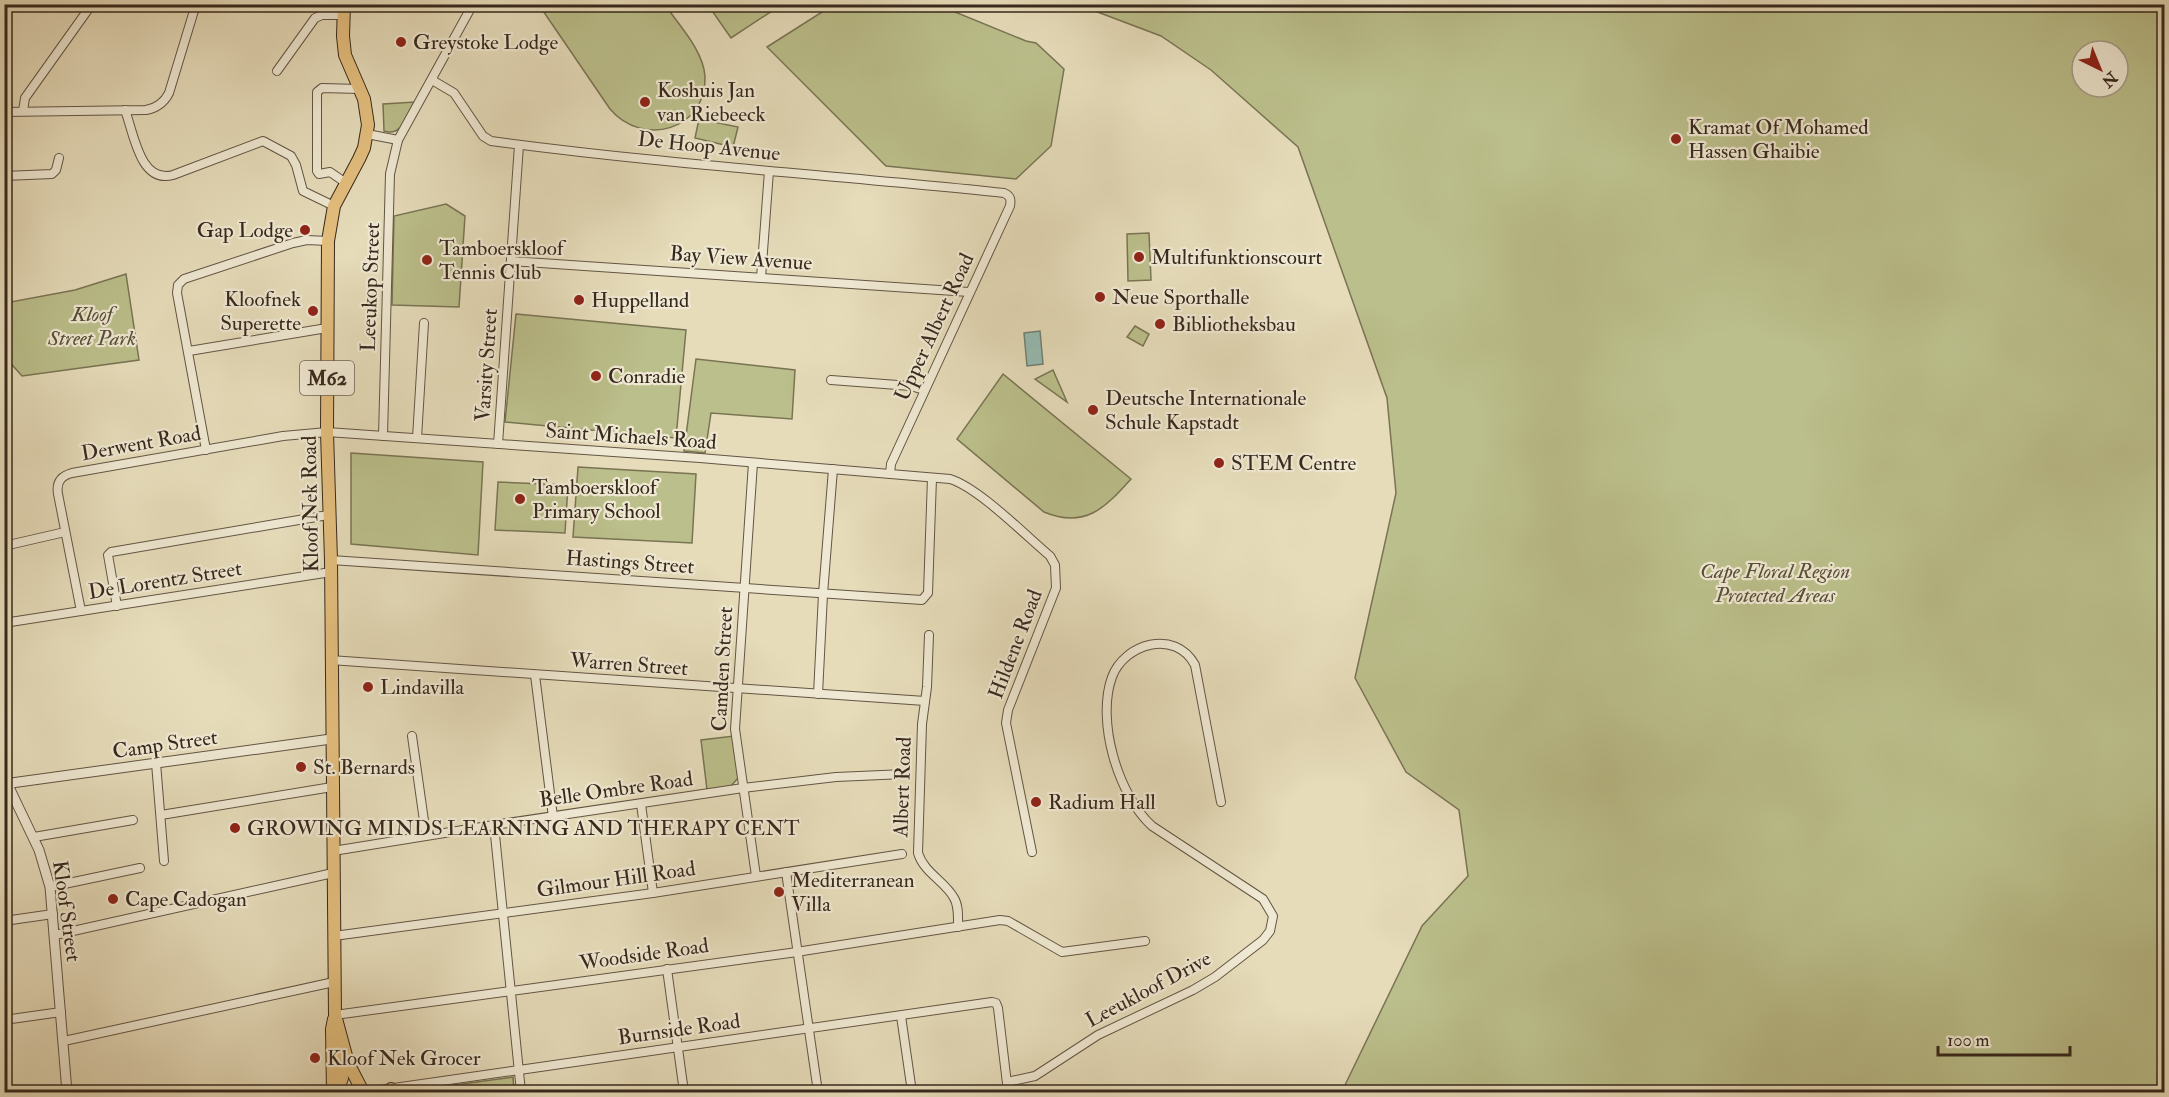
<svg xmlns="http://www.w3.org/2000/svg" width="2169" height="1097" font-family="'IM FELL Double Pica',serif">
	<style>
		.green { fill: #bbbf8b; stroke: #797454; stroke-width: 1.5; fill-rule: evenodd }
		.water { fill: #96bbb2; stroke: #708076; stroke-width: 1.5 }
		.lines { fill: none; stroke-linecap: round; stroke-linejoin: round }
		.minor-casing { stroke: #635544; stroke-width: 10 }
		.tertiary-casing { stroke: #635544; stroke-width: 11 }
		.primary-casing { stroke: #37281d; stroke-width: 14 }
		.minor { stroke: #efe8d2; stroke-width: 8 }
		.tertiary { stroke: #efe8d2; stroke-width: 9 }
		.primary { stroke: #e3be7d; stroke-width: 12 }
		.poi-dot { fill: #8f2418; stroke: #efe8d2; stroke-width: 2 }
		.labels { text-anchor: middle; stroke-width: 4.5; stroke-linejoin: round; paint-order: stroke }
		.shield { fill: #efe8d2; stroke: #6e6253; stroke-width: 1.5 }
		.shield-label { font-size: 20px; font-weight: bold; fill: #37281d }
		.poi-label { font-size: 21px; fill: #37281d; stroke: #efe8d2; text-anchor: start }
		.street-label { font-size: 21px; fill: #37281d; stroke: #efe8d2 }
		.park-label { font-size: 21px; font-style: italic; fill: #584e38; stroke: #efe8d2 }
	</style>
	<rect width="100%" height="100%" fill="#e6dcba"/>
	<filter id="stains"><feTurbulence type="fractalNoise" baseFrequency=".00333" numOctaves="4"/><feColorMatrix values="0 0 0 0 .2 0 0 0 0 .09 0 0 0 0 .02 0 0 0 .5 -.17"/></filter>
	<radialGradient id="worn" r=".72"><stop offset=".6" stop-color="#630" stop-opacity="0"/><stop offset="1" stop-color="#630" stop-opacity=".3"/></radialGradient>
	<!-- green -->
	<g class="green">
		<path d="M539,5H665C679,25 703,50 705,76C707,130 643,148 610,109Z"/>
		<polygon points="708,5 781,5 731,38"/>
		<polygon points="833,5 938,5 1026,41 1036,43 1064,69 1051,146 1016,179 886,166 767,47"/>
		<path d="M1079,5H2163L2164,1092H1346L1345,1085L1422,926L1468,876L1459,810L1406,772L1355,678L1396,493L1387,398L1298,147L1211,70L1161,36ZM2082,51H2118V87H2082Z"/>
		<path d="M415,102C408,115 402,137 384,131L383,104Z"/>
		<polygon points="699,119 738,127 733,147 695,138"/>
		<polygon points="446,204 465,216 459,307 392,305 394,216"/>
		<polygon points="1149,233 1151,280 1128,281 1127,234"/>
		<polygon points="126,274 139,360 22,376 5,357 5,303 75,290"/>
		<polygon points="516,314 686,330 676,438 505,422"/>
		<polygon points="1135,326 1149,334 1143,346 1127,337"/>
		<polygon points="696,359 795,370 792,419 711,413 705,453 684,451"/>
		<polygon points="1053,370 1067,402 1035,379"/>
		<path d="M1003,374L1131,479C1105,508 1085,529 1044,512L957,439Z"/>
		<polygon points="351,453 483,462 478,555 351,544"/>
		<polygon points="578,467 696,474 692,543 573,537"/>
		<polygon points="498,482 568,485 565,533 495,530"/>
		<polygon points="734,736 738,778 730,787 707,790 701,740"/>
		<polygon points="513,1077 514,1092 407,1092 410,1091"/>
	</g>
	<!-- water -->
	<polygon class="water" points="1040,331 1043,364 1027,366 1024,333"/>
	<g class="lines">
		<defs>
			<g id="minor">
				<polyline points="277,71 315,18 322,15 343,15"/>
				<path d="M432,80L454,93L483,136L491,141C661,164 833,175 1004,193C1011,196 1011,200 1010,206L891,464L890,474"/>
				<path d="M125,110C134,134 140,184 173,175L263,141L291,156L296,165L303,191L334,206"/>
				<polyline points="23,111 25,98 92,4"/>
				<path d="M4,112L146,110C157,108 164,103 169,93L196,4"/>
				<polyline points="367,134 398,140 473,4"/>
				<polyline points="4,176 52,174 56,170 59,158"/>
				<polyline points="346,183 330,172 319,174 317,171 317,92 322,88 360,89"/>
				<polyline points="511,261 969,292"/>
				<polyline points="761,278 769,171"/>
				<polyline points="189,351 327,328"/>
				<polyline points="831,380 911,386 924,390"/>
				<polyline points="383,436 390,174 398,140"/>
				<polyline points="417,438 424,323"/>
				<polyline points="498,444 519,145"/>
				<polyline points="206,450 177,293 178,285 184,279 293,243 307,240 328,241"/>
				<polyline points="753,463 735,729 756,876"/>
				<polyline points="4,546 65,532"/>
				<polyline points="331,560 922,600 928,593 932,478"/>
				<polyline points="117,606 108,555 111,552 328,515"/>
				<path d="M81,611L58,494C56,482 61,476 72,473L283,436L327,432L700,458L950,479C979,488 1025,535 1050,556L1055,565L1056,588L1008,710L1006,723L1032,852"/>
				<polyline points="4,623 331,572"/>
				<path d="M929,635L927,687L922,724L918,853C924,873 945,881 954,898C959,906 958,918 958,927"/>
				<polyline points="330,660 925,701"/>
				<polyline points="535,675 553,817"/>
				<polyline points="818,694 823,594 833,469"/>
				<polyline points="412,736 426,835"/>
				<polyline points="156,763 164,861"/>
				<polyline points="641,804 653,893"/>
				<polyline points="161,815 332,787"/>
				<polyline points="494,825 521,1092"/>
				<polyline points="34,837 133,820"/>
				<polyline points="333,851 494,825 743,788 836,777 905,774"/>
				<polyline points="786,872 818,1092"/>
				<polyline points="50,887 140,868"/>
				<polyline points="4,921 53,914"/>
				<polyline points="55,935 333,873"/>
				<polyline points="334,936 653,893 902,854"/>
				<polyline points="667,969 684,1092"/>
				<polyline points="335,1015 790,953 1000,920 1008,921 1062,952 1145,941"/>
				<polyline points="901,1016 912,1092"/>
				<polyline points="4,1020 61,1012"/>
				<polyline points="64,1041 334,982"/>
				<path d="M1007,1082L1035,1076L1098,1035L1193,990L1215,977L1263,940L1270,931L1273,916L1263,899L1152,826C1118,795 1096,721 1112,677C1124,644 1175,628 1195,665L1221,802"/>
				<polyline points="366,1092 992,1002 996,1003 998,1008 1008,1092"/>
			</g>
			<g id="tertiary">
				<polyline points="6,781 39,850 50,887 67,1092"/>
				<polyline points="4,784 331,739"/>
			</g>
			<g id="primary">
				<polyline points="344,4 343,36 345,55 364,99 368,125 364,148 359,159 334,206 328,241 327,432 331,560 335,1015 348,1063 363,1092"/>
				<polyline points="333,1092 332,1029 334,1019"/>
				<polyline points="337,1092 342,1078 341,1056"/>
				<polyline points="388,1092 391,1089"/>
			</g>
		</defs>
		<!-- minor casing -->
		<use href="#minor" class="minor-casing"/>
		<!-- tertiary casing -->
		<use href="#tertiary" class="tertiary-casing"/>
		<!-- primary casing -->
		<use href="#primary" class="primary-casing"/>
		<!-- minor -->
		<use href="#minor" class="minor"/>
		<!-- tertiary -->
		<use href="#tertiary" class="tertiary"/>
		<!-- primary -->
		<use href="#primary" class="primary"/>
	</g>
	<!-- markers -->
	<g class="poi-dot">
		<circle cx="401" cy="42" r="6"/>
		<circle cx="645" cy="102" r="6"/>
		<circle cx="1676" cy="139" r="6"/>
		<circle cx="305" cy="230" r="6"/>
		<circle cx="1139" cy="257" r="6"/>
		<circle cx="427" cy="260" r="6"/>
		<circle cx="1100" cy="297" r="6"/>
		<circle cx="579" cy="300" r="6"/>
		<circle cx="313" cy="311" r="6"/>
		<circle cx="1160" cy="324" r="6"/>
		<circle cx="596" cy="376" r="6"/>
		<circle cx="1093" cy="410" r="6"/>
		<circle cx="1219" cy="463" r="6"/>
		<circle cx="520" cy="499" r="6"/>
		<circle cx="368" cy="687" r="6"/>
		<circle cx="301" cy="767" r="6"/>
		<circle cx="1036" cy="802" r="6"/>
		<circle cx="235" cy="828" r="6"/>
		<circle cx="779" cy="892" r="6"/>
		<circle cx="113" cy="899" r="6"/>
		<circle cx="315" cy="1058" r="6"/>
	</g>
	<g class="labels">
		<!-- shield labels -->
		<rect class="shield" x="300" y="361" width="54" height="34" rx="4.5"/>
		<g class="shield-label">
			<text x="327" y="385">M62</text>
		</g>
		<!-- poi labels -->
		<g class="poi-label">
			<text x="413" y="49">Greystoke Lodge</text>
			<text x="657" y="97">Koshuis Jan<tspan x="657" dy="24">van Riebeeck</tspan></text>
			<text x="1688" y="134">Kramat Of Mohamed<tspan x="1688" dy="24">Hassen Ghaibie</tspan></text>
			<text x="293" y="237" text-anchor="end">Gap Lodge</text>
			<text x="439" y="255">Tamboerskloof<tspan x="439" dy="24">Tennis Club</tspan></text>
			<text x="1151" y="264">Multifunktionscourt</text>
			<text x="1112" y="304">Neue Sporthalle</text>
			<text x="301" y="306" text-anchor="end">Kloofnek<tspan x="301" dy="24">Superette</tspan></text>
			<text x="591" y="307">Huppelland</text>
			<text x="1172" y="331">Bibliotheksbau</text>
			<text x="608" y="383">Conradie</text>
			<text x="1105" y="405">Deutsche Internationale<tspan x="1105" dy="24">Schule Kapstadt</tspan></text>
			<text x="1231" y="470">STEM Centre</text>
			<text x="532" y="494">Tamboerskloof<tspan x="532" dy="24">Primary School</tspan></text>
			<text x="380" y="694">Lindavilla</text>
			<text x="313" y="774">St. Bernards</text>
			<text x="1048" y="809">Radium Hall</text>
			<text x="247" y="835">GROWING MINDS LEARNING AND THERAPY CENT</text>
			<text x="791" y="887">Mediterranean<tspan x="791" dy="24">Villa</tspan></text>
			<text x="125" y="906">Cape Cadogan</text>
			<text x="327" y="1065">Kloof Nek Grocer</text>
		</g>
		<!-- street labels -->
		<g class="street-label">
			<text transform="translate(709 146) rotate(6)" y="7">De Hoop Avenue</text>
			<text transform="translate(741 258) rotate(4)" y="7">Bay View Avenue</text>
			<text transform="translate(370 287) rotate(-88)" y="7">Leeukop Street</text>
			<text transform="translate(934 327) rotate(-65)" y="7">Upper Albert Road</text>
			<text transform="translate(486 365) rotate(-86)" y="7">Varsity Street</text>
			<text transform="translate(631 436) rotate(4)" y="7">Saint Michaels Road</text>
			<text transform="translate(141 443) rotate(-10)" y="7">Derwent Road</text>
			<text transform="translate(310 504) rotate(-91)" y="7">Kloof Nek Road</text>
			<text transform="translate(630 562) rotate(4)" y="7">Hastings Street</text>
			<text transform="translate(165 580) rotate(-9)" y="7">De Lorentz Street</text>
			<text transform="translate(1015 644) rotate(-69)" y="7">Hildene Road</text>
			<text transform="translate(629 664) rotate(4)" y="7">Warren Street</text>
			<text transform="translate(722 669) rotate(-87)" y="7">Camden Street</text>
			<text transform="translate(165 744) rotate(-8)" y="7">Camp Street</text>
			<text transform="translate(902 787) rotate(-88)" y="7">Albert Road</text>
			<text transform="translate(616 789) rotate(-8)" y="7">Belle Ombre Road</text>
			<text transform="translate(616 879) rotate(-8)" y="7">Gilmour Hill Road</text>
			<text transform="translate(67 911) rotate(82)" y="7">Kloof Street</text>
			<text transform="translate(644 954) rotate(-8)" y="7">Woodside Road</text>
			<text transform="translate(1148 989) rotate(-28)" y="7">Leeukloof Drive</text>
			<text transform="translate(679 1029) rotate(-8)" y="7">Burnside Road</text>
		</g>
		<!-- park labels -->
		<g class="park-label">
			<text x="92" y="321">Kloof<tspan x="92" dy="24">Street Park</tspan></text>
			<text x="1775" y="578">Cape Floral Region<tspan x="1775" dy="24">Protected Areas</tspan></text>
		</g>
	</g>
	<!-- margin -->
	<rect width="2169" height="1097" fill="none" stroke="#e6dcba" stroke-width="24"/>
	<rect x="6" y="6" width="2157" height="1085" fill="none" stroke="#37281d" stroke-width="3"/>
	<rect x="12" y="12" width="2145" height="1073" fill="none" stroke="#37281d" stroke-width="1.5"/>
	<!-- north arrow -->
	<g transform="translate(2100 69) rotate(137)"><circle r="28" fill="#efe8d2" stroke="#a59b8a" stroke-width="1.5"/>
	<path d="M0-4.5L10 22L0 15L-10 22Z" fill="#8f2418"/>
	<text y="-9" font-size="16" font-weight="bold" text-anchor="middle" fill="#37281d">N</text>
	</g>
	<!-- scale -->
	<path d="M1938 1046v9h132v-9" fill="none" stroke="#37281d" stroke-width="3"/>
	<text x="1947" y="1046" font-size="18" fill="#37281d" stroke="#efe8d2" stroke-width="4.5" paint-order="stroke">100 m</text>
	<rect width="100%" height="100%" filter="url(#stains)"/>
	<rect width="100%" height="100%" fill="url(#worn)"/>
</svg>
